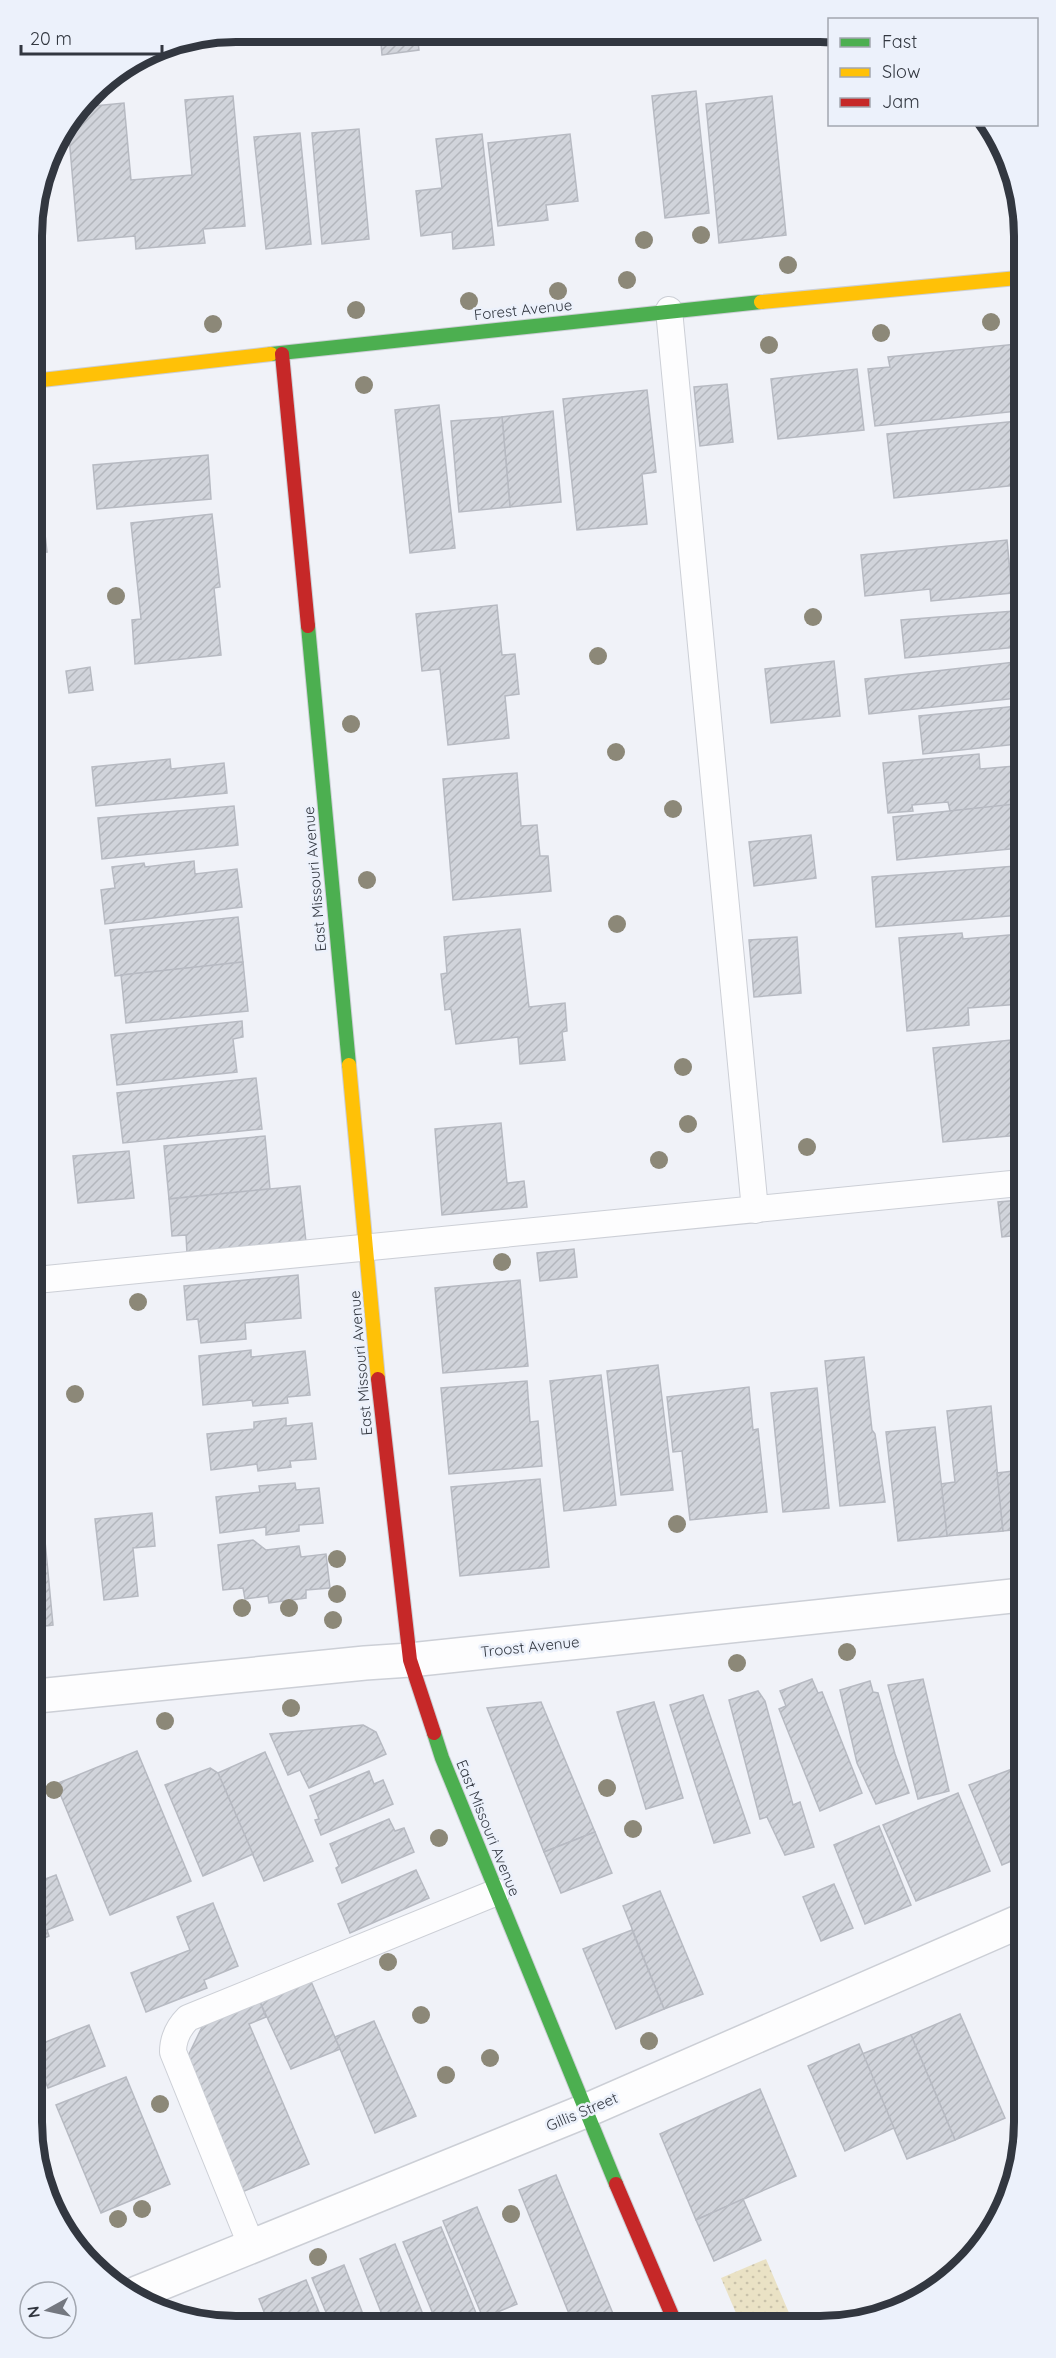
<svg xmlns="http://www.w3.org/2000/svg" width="1056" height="2358" font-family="Quicksand,sans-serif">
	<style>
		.garden { fill: url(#garden-dots) }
		.building { fill: url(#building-hatch); stroke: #b7bac2; stroke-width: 1.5 }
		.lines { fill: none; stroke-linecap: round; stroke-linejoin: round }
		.lane-casing { stroke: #cccfd6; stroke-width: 28 }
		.street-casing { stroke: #cccfd6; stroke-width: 36 }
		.fast-casing { stroke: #cccfd6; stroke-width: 16 }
		.slow-casing { stroke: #cccfd6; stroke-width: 16 }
		.jam-casing { stroke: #cccfd6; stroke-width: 16 }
		.lane { stroke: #fdfdfe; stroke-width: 26 }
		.street { stroke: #fdfdfe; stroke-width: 33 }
		.fast { stroke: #4caf50; stroke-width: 14 }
		.slow { stroke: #ffc107; stroke-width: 14 }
		.jam { stroke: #c62828; stroke-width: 14 }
		.tree { fill: #8c8878 }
		.labels { text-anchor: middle; stroke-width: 5; stroke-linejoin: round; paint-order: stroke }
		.street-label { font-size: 15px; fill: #323740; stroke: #ecf1fb }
		.rim { fill: none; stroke: #323740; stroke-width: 8 }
	</style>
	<defs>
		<pattern id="garden-dots" width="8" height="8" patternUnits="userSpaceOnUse" patternTransform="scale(1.5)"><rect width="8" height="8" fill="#eae2c5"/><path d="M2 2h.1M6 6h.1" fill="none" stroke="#c9c2aa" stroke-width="1.8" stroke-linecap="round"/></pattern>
		<pattern id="building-hatch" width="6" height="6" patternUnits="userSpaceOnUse" patternTransform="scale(1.5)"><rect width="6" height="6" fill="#d1d4db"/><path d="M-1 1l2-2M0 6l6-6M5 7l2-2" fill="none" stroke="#b4b7bd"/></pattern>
	</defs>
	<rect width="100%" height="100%" fill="#f0f2f8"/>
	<!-- garden -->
	<polygon class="garden" points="766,2259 792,2320 739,2320 721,2278"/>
	<!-- building -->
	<g class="building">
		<polygon points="380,32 417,33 419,50 382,55"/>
		<polygon points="696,91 709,213 665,218 652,96"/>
		<polygon points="233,96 245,226 203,229 205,243 136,249 135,236 78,241 68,125 83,107 124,103 131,180 192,175 185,100"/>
		<polygon points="772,96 786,235 719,243 706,104"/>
		<polygon points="359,129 369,239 322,244 312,133"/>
		<polygon points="300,133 311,244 266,249 254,137"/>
		<polygon points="482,134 494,245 453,249 452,232 421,236 416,191 442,188 436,139"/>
		<polygon points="570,134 578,201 546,205 548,220 498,226 488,143"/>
		<polygon points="1017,344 1018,411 875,426 868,369 890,367 888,357"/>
		<polygon points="857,369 864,430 778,439 771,379"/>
		<polygon points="727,384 733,442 700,446 694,387"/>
		<polygon points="647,390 656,472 642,474 647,524 577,530 563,399"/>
		<polygon points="439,405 455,548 410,553 395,410"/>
		<polygon points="553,411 561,502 510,507 502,417"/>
		<polygon points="502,417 510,507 459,512 451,421"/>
		<polygon points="1018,421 1018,485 894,498 887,434"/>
		<polygon points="208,455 211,499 97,509 93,465"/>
		<polygon points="212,514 220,587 214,588 221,655 135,664 132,620 141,619 131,523"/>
		<polygon points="43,516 47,552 33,553 33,517"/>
		<polygon points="1007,540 1012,593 931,601 930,589 865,596 861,555"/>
		<polygon points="497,605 502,655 515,654 519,694 505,696 509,738 448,745 440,669 422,671 416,614"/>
		<polygon points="1014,611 1018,647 905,658 901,620"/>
		<polygon points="834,661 840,716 771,723 765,669"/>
		<polygon points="1015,662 1019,698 869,714 865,679"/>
		<polygon points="90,667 93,690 69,693 66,671"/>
		<polygon points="1019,706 1019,744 923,754 919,716"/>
		<polygon points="979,754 980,769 1015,766 1019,805 950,811 948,802 912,805 913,811 888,813 883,763"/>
		<polygon points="170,759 171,769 224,763 227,793 96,806 92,767"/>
		<polygon points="517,773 521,826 537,825 540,856 548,856 551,891 453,900 443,779"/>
		<polygon points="1015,804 1020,848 897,860 893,817"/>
		<polygon points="234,806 238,845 102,859 98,818"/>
		<polygon points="811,835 816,878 754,886 749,842"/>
		<polygon points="194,861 195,874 237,869 242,907 105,924 101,890 115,888 112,867 144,863 145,867"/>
		<polygon points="1016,866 1020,915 876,927 872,877"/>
		<polygon points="238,917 243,962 115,976 110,930"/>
		<polygon points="520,929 529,1007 565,1003 567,1031 562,1032 565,1060 520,1064 518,1037 456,1044 451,1009 445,1010 441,974 447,973 444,937"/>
		<polygon points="962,933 963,939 1020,934 1020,1004 968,1008 969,1025 907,1031 899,938"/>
		<polygon points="797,937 801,993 754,997 749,940"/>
		<polygon points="243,962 248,1011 126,1023 121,975"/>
		<polygon points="35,1008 41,1008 44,1034 35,1035"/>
		<polygon points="242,1021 243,1037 233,1039 237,1072 117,1085 111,1035"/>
		<polygon points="1011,1040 1021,1135 943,1142 933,1048"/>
		<polygon points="256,1078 262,1129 123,1143 117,1093"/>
		<polygon points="35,1097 38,1097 43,1150 35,1151"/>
		<polygon points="501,1123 507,1183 524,1181 527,1207 442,1215 435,1129"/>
		<polygon points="265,1136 270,1189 169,1199 164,1146"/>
		<polygon points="129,1151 134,1198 78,1203 73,1156"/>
		<polygon points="300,1186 306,1242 187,1253 186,1235 172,1236 169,1199"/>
		<polygon points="1021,1200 1021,1235 1002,1237 998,1202"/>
		<polygon points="574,1249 577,1277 540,1281 537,1253"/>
		<polygon points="298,1275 301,1318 245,1323 246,1339 201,1343 198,1319 187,1320 184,1286"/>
		<polygon points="520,1280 528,1366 443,1373 435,1288"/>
		<polygon points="251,1350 251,1357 305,1351 310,1395 287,1397 288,1403 253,1406 252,1400 203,1405 199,1356"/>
		<polygon points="864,1357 872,1430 875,1434 885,1502 840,1506 825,1361"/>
		<polygon points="658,1365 673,1490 621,1495 607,1371"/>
		<polygon points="601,1375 616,1505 564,1511 550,1381"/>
		<polygon points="527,1381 530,1422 538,1421 542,1466 449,1474 441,1388"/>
		<polygon points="749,1387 753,1430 758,1429 767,1512 690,1520 682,1451 673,1452 667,1397"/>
		<polygon points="817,1388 829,1508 783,1512 771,1393"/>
		<polygon points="991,1406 1003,1531 947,1536 941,1484 955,1482 947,1411"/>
		<polygon points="286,1418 286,1426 312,1423 316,1459 290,1461 291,1467 258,1471 257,1464 211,1470 207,1434 254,1429 254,1422"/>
		<polygon points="935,1427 947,1536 898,1541 886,1432"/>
		<polygon points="1022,1470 1022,1529 1003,1531 997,1473"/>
		<polygon points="39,1478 53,1625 37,1627 36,1479"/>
		<polygon points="540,1479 549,1567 460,1576 451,1487"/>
		<polygon points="295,1483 296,1490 319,1488 323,1523 299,1525 299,1531 266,1535 266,1527 220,1533 216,1497 260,1492 259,1486"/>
		<polygon points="152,1513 155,1546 133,1548 138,1596 104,1600 95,1519"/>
		<polygon points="253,1540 266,1550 299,1546 301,1557 326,1554 330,1588 306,1590 306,1598 269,1603 268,1596 245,1599 243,1588 223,1590 218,1545"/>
		<polygon points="812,1679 818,1693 822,1692 862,1793 820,1811 779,1709 786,1706 780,1691"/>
		<polygon points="923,1679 949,1791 918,1799 888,1685"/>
		<polygon points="870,1681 873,1692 878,1693 895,1754 909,1793 876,1804 857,1763 840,1690"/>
		<polygon points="758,1691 765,1701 793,1805 800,1802 814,1847 785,1855 767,1817 760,1819 729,1700"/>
		<polygon points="703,1695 750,1833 714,1843 670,1705"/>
		<polygon points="541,1702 595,1832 544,1852 487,1708"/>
		<polygon points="654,1702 683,1798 646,1809 617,1712"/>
		<polygon points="363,1725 376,1732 386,1754 309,1788 300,1770 288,1775 270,1734"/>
		<polygon points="137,1751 191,1881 110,1915 56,1784"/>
		<polygon points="265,1752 313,1861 264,1881 218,1773"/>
		<polygon points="1023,1765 1023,1856 1002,1865 969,1785"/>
		<polygon points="210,1768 218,1773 253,1854 203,1876 165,1785"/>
		<polygon points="369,1771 374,1784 383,1780 393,1804 321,1835 315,1820 319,1819 310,1796"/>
		<polygon points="958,1793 990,1871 916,1901 883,1825"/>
		<polygon points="389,1819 395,1831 404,1828 414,1852 342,1883 336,1868 339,1866 330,1844"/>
		<polygon points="879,1826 911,1905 865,1924 834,1845"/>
		<polygon points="595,1832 612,1873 561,1893 544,1852"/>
		<polygon points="416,1870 429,1898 350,1933 338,1904"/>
		<polygon points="38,1875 40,1881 56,1875 73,1920 47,1930 49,1936 38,1941"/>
		<polygon points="834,1884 853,1928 821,1941 803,1897"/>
		<polygon points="660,1891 703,1994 664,2009 623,1906"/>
		<polygon points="213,1903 238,1966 204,1980 207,1988 146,2012 131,1973 190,1950 177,1917"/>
		<polygon points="632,1930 664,2009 616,2029 583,1949"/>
		<polygon points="310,1979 340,2049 291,2069 260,2002"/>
		<polygon points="260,2002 266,2017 249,2024 309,2164 242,2192 188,2056 203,2025"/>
		<polygon points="960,2014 1005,2118 955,2140 911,2035"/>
		<polygon points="374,2021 416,2116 375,2133 335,2037"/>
		<polygon points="89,2025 105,2066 48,2088 38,2063 38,2045"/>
		<polygon points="911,2035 955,2140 907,2159 862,2054"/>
		<polygon points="859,2044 894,2128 845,2151 808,2066"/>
		<polygon points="126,2077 170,2184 101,2213 56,2105"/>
		<polygon points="760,2089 796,2176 696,2220 660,2134"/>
		<polygon points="42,2159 58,2199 51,2203 39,2175 39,2161"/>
		<polygon points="556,2175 616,2321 572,2321 519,2190"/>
		<polygon points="743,2199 761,2240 714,2261 696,2220"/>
		<polygon points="477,2207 517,2304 483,2318 443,2221"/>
		<polygon points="441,2227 476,2313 455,2321 436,2321 403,2242"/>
		<polygon points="395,2244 426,2322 385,2322 360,2259"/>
		<polygon points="344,2265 366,2322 330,2322 312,2278"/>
		<polygon points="306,2280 323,2322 268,2322 259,2299"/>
		<polygon points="265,2314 268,2322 244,2322"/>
	</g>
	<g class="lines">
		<defs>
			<g id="lane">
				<polyline points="669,310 755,1210"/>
				<polyline points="36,1280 1021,1183"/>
				<path d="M252,2247L173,2052C173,2039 179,2027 188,2018L497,1892"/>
			</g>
			<g id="street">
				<polyline points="37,1696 365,1663 410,1660 1022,1595"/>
				<polyline points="137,2293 585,2111 1023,1920"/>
			</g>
			<g id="fast">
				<polyline points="271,354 761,302"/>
				<polyline points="308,626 349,1065"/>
				<polyline points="434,1733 442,1758 616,2184"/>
			</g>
			<g id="slow">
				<polyline points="761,302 1018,278"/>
				<polyline points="33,381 271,354"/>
				<polyline points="349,1065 378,1379"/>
			</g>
			<g id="jam">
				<polyline points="282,354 308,626"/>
				<polyline points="378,1379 410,1660 434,1733"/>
				<polyline points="616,2184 674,2320"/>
			</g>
		</defs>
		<!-- lane casing -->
		<use href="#lane" class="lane-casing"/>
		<!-- street casing -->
		<use href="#street" class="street-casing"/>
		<!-- fast casing -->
		<use href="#fast" class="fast-casing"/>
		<!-- slow casing -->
		<use href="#slow" class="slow-casing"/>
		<!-- jam casing -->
		<use href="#jam" class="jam-casing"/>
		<!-- lane -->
		<use href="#lane" class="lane"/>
		<!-- street -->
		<use href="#street" class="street"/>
		<!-- fast -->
		<use href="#fast" class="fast"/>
		<!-- slow -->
		<use href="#slow" class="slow"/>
		<!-- jam -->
		<use href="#jam" class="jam"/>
	</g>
	<!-- trees -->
	<g class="tree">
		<circle cx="701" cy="235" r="9"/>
		<circle cx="644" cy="240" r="9"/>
		<circle cx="788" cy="265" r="9"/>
		<circle cx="627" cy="280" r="9"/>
		<circle cx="558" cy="291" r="9"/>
		<circle cx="469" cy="301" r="9"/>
		<circle cx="356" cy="310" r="9"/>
		<circle cx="991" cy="322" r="9"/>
		<circle cx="213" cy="324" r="9"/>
		<circle cx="881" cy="333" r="9"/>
		<circle cx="769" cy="345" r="9"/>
		<circle cx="364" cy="385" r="9"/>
		<circle cx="116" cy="596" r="9"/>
		<circle cx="813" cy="617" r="9"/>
		<circle cx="598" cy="656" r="9"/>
		<circle cx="351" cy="724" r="9"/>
		<circle cx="616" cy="752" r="9"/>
		<circle cx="673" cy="809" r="9"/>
		<circle cx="367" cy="880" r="9"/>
		<circle cx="617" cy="924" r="9"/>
		<circle cx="683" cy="1067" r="9"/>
		<circle cx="688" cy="1124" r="9"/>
		<circle cx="807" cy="1147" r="9"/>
		<circle cx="659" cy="1160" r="9"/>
		<circle cx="502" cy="1262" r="9"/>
		<circle cx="138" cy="1302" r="9"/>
		<circle cx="75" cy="1394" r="9"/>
		<circle cx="677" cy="1524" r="9"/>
		<circle cx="337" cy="1559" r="9"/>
		<circle cx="337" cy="1594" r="9"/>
		<circle cx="242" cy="1608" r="9"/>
		<circle cx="289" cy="1608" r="9"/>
		<circle cx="333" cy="1620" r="9"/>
		<circle cx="847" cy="1652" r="9"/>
		<circle cx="737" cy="1663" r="9"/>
		<circle cx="291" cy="1708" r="9"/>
		<circle cx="165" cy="1721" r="9"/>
		<circle cx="607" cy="1788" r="9"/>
		<circle cx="54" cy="1790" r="9"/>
		<circle cx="633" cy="1829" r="9"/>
		<circle cx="439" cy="1838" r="9"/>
		<circle cx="388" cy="1962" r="9"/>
		<circle cx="421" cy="2015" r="9"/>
		<circle cx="649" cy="2041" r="9"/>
		<circle cx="490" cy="2058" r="9"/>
		<circle cx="446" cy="2075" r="9"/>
		<circle cx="160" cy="2104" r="9"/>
		<circle cx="142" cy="2209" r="9"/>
		<circle cx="511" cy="2214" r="9"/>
		<circle cx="118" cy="2219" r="9"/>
		<circle cx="318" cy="2257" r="9"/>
	</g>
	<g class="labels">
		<!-- street labels -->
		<g class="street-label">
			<text transform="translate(523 310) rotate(-6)" y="5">Forest Avenue</text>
			<text transform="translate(315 879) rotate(-95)" y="5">East Missouri Avenue</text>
			<text transform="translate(361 1363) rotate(-95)" y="5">East Missouri Avenue</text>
			<text transform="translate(530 1647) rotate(-6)" y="5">Troost Avenue</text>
			<text transform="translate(488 1828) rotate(68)" y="5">East Missouri Avenue</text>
			<text transform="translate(582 2112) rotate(-23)" y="5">Gillis Street</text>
		</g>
	</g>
	<!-- crop -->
	<path d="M0 0H1056V2358H0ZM236 42H820A194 194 0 0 1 1014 236V2122A194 194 0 0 1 820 2316H236A194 194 0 0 1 42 2122V236A194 194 0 0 1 236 42Z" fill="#ecf1fb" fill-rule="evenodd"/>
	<path class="rim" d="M236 42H820A194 194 0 0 1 1014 236V2122A194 194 0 0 1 820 2316H236A194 194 0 0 1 42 2122V236A194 194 0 0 1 236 42Z"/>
	<!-- legend -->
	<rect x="828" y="18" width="210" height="108" fill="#ecf1fb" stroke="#a2a7b0" stroke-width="1.5"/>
	<rect x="840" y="38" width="30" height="9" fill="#4caf50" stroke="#a2a7b0" stroke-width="1.5"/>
	<text x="882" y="48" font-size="18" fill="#323740">Fast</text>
	<rect x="840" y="68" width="30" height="9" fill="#ffc107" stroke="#a2a7b0" stroke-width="1.5"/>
	<text x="882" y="78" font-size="18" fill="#323740">Slow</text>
	<rect x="840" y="98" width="30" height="9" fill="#c62828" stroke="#a2a7b0" stroke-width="1.5"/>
	<text x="882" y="108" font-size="18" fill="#323740">Jam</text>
	<!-- north arrow -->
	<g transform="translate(48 2310) rotate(262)"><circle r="28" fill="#ecf1fb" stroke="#a2a7b0" stroke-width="1.5"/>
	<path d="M0-4.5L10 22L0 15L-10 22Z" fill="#747880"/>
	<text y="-9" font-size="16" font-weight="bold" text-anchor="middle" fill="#323740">N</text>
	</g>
	<!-- scale -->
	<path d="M21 45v9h141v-9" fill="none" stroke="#323740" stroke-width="3"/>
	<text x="30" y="45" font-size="18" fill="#323740" stroke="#ecf1fb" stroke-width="4.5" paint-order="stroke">20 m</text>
</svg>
